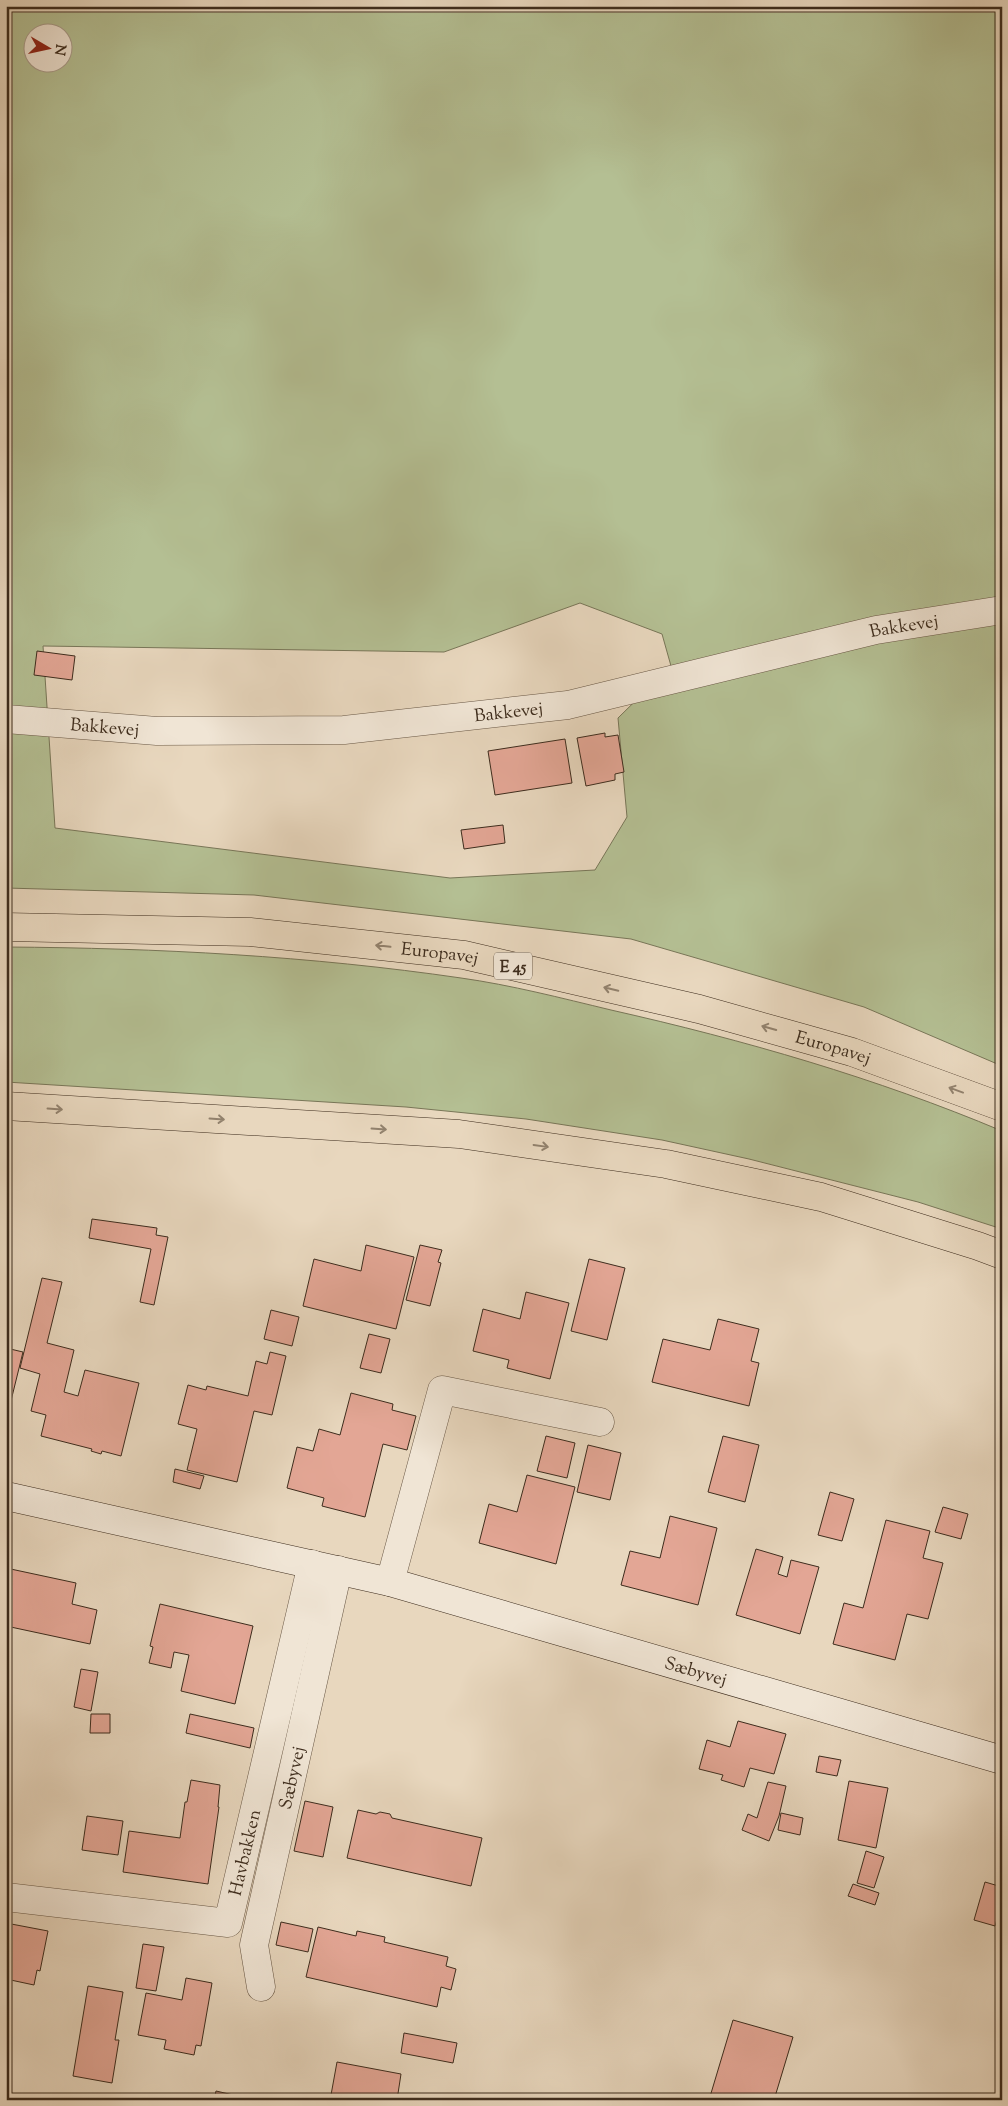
<svg xmlns="http://www.w3.org/2000/svg" width="1008" height="2106" font-family="'Sorts Mill Goudy',serif">
	<style>
		.green { fill: #b4bf93; stroke: #787658; fill-rule: evenodd }
		.building { fill: #e3a695; stroke: #3d2c1d }
		.lines { fill: none; stroke-linecap: round; stroke-linejoin: round }
		.street-casing { stroke: #685745; stroke-width: 29 }
		.secondary-casing { stroke: #3d2c1d; stroke-width: 29 }
		.primary-casing { stroke: #3d2c1d; stroke-width: 29 }
		.street { stroke: #f0e5d5; stroke-width: 28 }
		.secondary { stroke: #f0e5d5; stroke-width: 28 }
		.primary { stroke: #e8d7be; stroke-width: 28 }
		.oneway { stroke: #92826e }
		.labels { text-anchor: middle; stroke-width: 4.5; stroke-linejoin: round; paint-order: stroke }
		.shield { fill: #f0e5d5; stroke: #736454; stroke-width: 1 }
		.shield-label { font-size: 16px; font-weight: bold; fill: #3d2c1d }
		.street-label { font-size: 18px; fill: #3d2c1d; stroke: #f0e5d5 }
	</style>
	<rect width="100%" height="100%" fill="#e8d7be"/>
	<filter id="stains"><feTurbulence type="fractalNoise" baseFrequency=".004" numOctaves="4"/><feColorMatrix values="0 0 0 0 .2 0 0 0 0 .09 0 0 0 0 .02 0 0 0 .5 -.17"/></filter>
	<radialGradient id="worn" r=".72"><stop offset=".6" stop-color="#630" stop-opacity="0"/><stop offset="1" stop-color="#630" stop-opacity=".3"/></radialGradient>
	<!-- green -->
	<g class="green">
		<path d="M6,6H1002V1066L864,1007L631,939L254,895L6,888ZM32,32H62V62H32ZM580,603L662,634L671,666L618,718L627,817L595,870L450,878L55,828L43,646L444,652Z"/>
		<path d="M6,947C158,948 310,956 461,978C511,985 561,998 611,1010C744,1040 876,1078 1002,1131V1229L918,1202L749,1159L662,1140L526,1119L406,1107L6,1082Z"/>
	</g>
	<!-- building -->
	<g class="building">
		<polygon points="37,651 75,656 72,680 34,675"/>
		<polygon points="605,733 605,737 618,735 624,772 615,774 615,780 586,786 577,738"/>
		<polygon points="565,739 572,783 495,795 488,751"/>
		<polygon points="503,825 505,843 464,849 461,830"/>
		<polygon points="92,1219 157,1228 156,1235 168,1237 154,1305 140,1302 151,1249 89,1238"/>
		<polygon points="366,1245 414,1257 396,1329 303,1306 314,1259 361,1271"/>
		<polygon points="420,1245 442,1250 438,1262 441,1263 430,1306 406,1300"/>
		<polygon points="589,1259 625,1268 607,1340 571,1331"/>
		<polygon points="42,1278 62,1282 47,1343 74,1350 64,1392 78,1396 85,1370 139,1383 121,1456 102,1451 101,1454 91,1451 92,1449 41,1436 46,1415 31,1411 40,1374 20,1368"/>
		<polygon points="526,1292 569,1303 550,1379 507,1368 509,1360 473,1351 483,1309 520,1319"/>
		<polygon points="271,1310 299,1317 292,1346 264,1339"/>
		<polygon points="718,1319 759,1329 751,1361 759,1363 749,1406 652,1382 663,1339 710,1350"/>
		<polygon points="369,1334 390,1339 381,1373 360,1368"/>
		<polygon points="6,1348 23,1352 6,1421"/>
		<polygon points="270,1352 286,1356 272,1415 254,1411 237,1482 187,1470 197,1429 178,1424 188,1385 206,1390 207,1386 248,1396 256,1361 267,1364"/>
		<polygon points="351,1393 393,1404 392,1410 416,1416 407,1450 383,1444 365,1517 322,1506 324,1498 287,1488 297,1447 313,1451 319,1429 340,1435"/>
		<polygon points="546,1436 575,1443 567,1478 537,1471"/>
		<polygon points="723,1436 759,1445 745,1502 708,1492"/>
		<polygon points="588,1445 621,1453 610,1500 577,1492"/>
		<polygon points="175,1469 204,1476 200,1489 173,1482"/>
		<polygon points="527,1475 575,1487 556,1564 479,1543 489,1504 517,1512"/>
		<polygon points="830,1492 854,1499 842,1541 818,1535"/>
		<polygon points="943,1507 968,1514 961,1539 935,1532"/>
		<polygon points="670,1516 717,1528 698,1605 621,1585 630,1551 660,1558"/>
		<polygon points="886,1520 930,1531 923,1558 943,1563 928,1619 907,1614 895,1660 833,1644 844,1603 863,1608"/>
		<polygon points="756,1549 783,1557 778,1574 787,1577 791,1560 819,1567 800,1634 736,1615"/>
		<polygon points="6,1568 76,1583 72,1604 97,1610 90,1644 6,1626"/>
		<polygon points="160,1604 253,1626 235,1704 181,1691 189,1655 174,1652 171,1668 149,1663 153,1647 150,1646"/>
		<polygon points="81,1669 98,1672 91,1711 74,1707"/>
		<polygon points="91,1714 110,1714 110,1733 90,1733"/>
		<polygon points="190,1714 254,1728 250,1748 186,1733"/>
		<polygon points="738,1721 786,1734 774,1774 750,1768 744,1787 721,1780 723,1775 699,1769 707,1740 730,1747"/>
		<polygon points="819,1756 841,1760 837,1776 816,1772"/>
		<polygon points="191,1780 220,1785 218,1807 219,1807 208,1884 123,1872 129,1831 180,1838 185,1802 187,1802"/>
		<polygon points="849,1781 888,1788 876,1848 838,1840"/>
		<polygon points="768,1782 786,1786 779,1816 769,1841 742,1830 748,1814 757,1818"/>
		<polygon points="305,1801 333,1807 323,1857 294,1851"/>
		<polygon points="358,1810 376,1814 380,1812 390,1814 392,1818 482,1838 471,1886 347,1858"/>
		<polygon points="781,1813 803,1818 800,1835 778,1830"/>
		<polygon points="87,1816 123,1821 118,1855 82,1850"/>
		<polygon points="866,1851 884,1857 874,1888 857,1883"/>
		<polygon points="985,1882 1002,1887 1002,1902 995,1926 974,1920"/>
		<polygon points="853,1884 879,1893 875,1905 848,1896"/>
		<polygon points="281,1922 313,1929 308,1952 276,1945"/>
		<polygon points="6,1923 48,1931 40,1971 37,1970 34,1985 6,1979"/>
		<polygon points="318,1927 356,1936 357,1931 385,1937 384,1942 448,1957 446,1966 456,1969 451,1990 441,1987 437,2007 306,1977"/>
		<polygon points="143,1944 164,1947 156,1991 136,1988"/>
		<polygon points="186,1978 212,1983 201,2046 196,2045 194,2055 164,2049 166,2040 138,2035 146,1993 182,2000"/>
		<polygon points="88,1986 123,1992 115,2040 119,2040 112,2083 73,2076"/>
		<polygon points="733,2020 793,2037 774,2100 709,2100"/>
		<polygon points="404,2033 457,2043 453,2063 401,2053"/>
		<polygon points="337,2062 401,2074 397,2100 355,2100 331,2095"/>
		<polygon points="216,2091 255,2100 214,2100"/>
	</g>
	<g class="lines">
		<defs>
			<g id="street">
				<path id="s1" d="M6,719L157,731L344,730L568,705L876,630L1002,610"/>
				<polyline points="390,1582 442,1390 600,1422"/>
				<path id="s2" d="M6,1897L228,1923L312,1564"/>
				<path id="s3" d="M261,1987L254,1945L338,1570"/>
			</g>
			<g id="secondary">
				<path id="s4" d="M6,1496L390,1582L1002,1760"/>
			</g>
			<g id="primary">
				<path id="s5" d="M6,927L250,932L464,955L699,1009L852,1052L1002,1107"/>
				<polyline points="6,1106 459,1134 666,1164 821,1197 978,1246 1002,1255"/>
			</g>
		</defs>
		<!-- street casing -->
		<use href="#street" class="street-casing"/>
		<!-- secondary casing -->
		<use href="#secondary" class="secondary-casing"/>
		<!-- primary casing -->
		<use href="#primary" class="primary-casing"/>
		<!-- street -->
		<use href="#street" class="street"/>
		<!-- secondary -->
		<use href="#secondary" class="secondary"/>
		<!-- primary -->
		<use href="#primary" class="primary"/>
	</g>
	<!-- one-way arrows -->
	<defs><path id="oneway-shaft" d="M-6 0H5M1.5-3L5.5 0L1.5 3" fill="none" stroke-width="1.6" stroke-linecap="round" stroke-linejoin="round" transform="scale(1.25)"/></defs>
	<g class="oneway">
		<use href="#oneway-shaft" transform="translate(383 946) rotate(-174)"/>
		<use href="#oneway-shaft" transform="translate(611 989) rotate(-167)"/>
		<use href="#oneway-shaft" transform="translate(769 1028) rotate(-164)"/>
		<use href="#oneway-shaft" transform="translate(956 1090) rotate(-160)"/>
		<use href="#oneway-shaft" transform="translate(55 1109) rotate(4)"/>
		<use href="#oneway-shaft" transform="translate(217 1119) rotate(4)"/>
		<use href="#oneway-shaft" transform="translate(379 1129) rotate(4)"/>
		<use href="#oneway-shaft" transform="translate(541 1146) rotate(8)"/>
	</g>
	<g class="labels">
		<!-- shield labels -->
		<rect class="shield" x="494" y="952.5" width="38" height="27" rx="4"/>
		<g class="shield-label">
			<text x="513" y="972">E 45</text>
		</g>
		<!-- street labels -->
		<g class="street-label">
			<text dy="6" stroke="none"><textPath href="#s1" startOffset="909">Bakkevej</textPath></text>
			<text dy="6" stroke="none"><textPath href="#s1" startOffset="504">Bakkevej</textPath></text>
			<text dy="6" stroke="none"><textPath href="#s1" startOffset="99">Bakkevej</textPath></text>
			<text dy="6" stroke="none"><textPath href="#s5" startOffset="435">Europavej</textPath></text>
			<text dy="6" stroke="none"><textPath href="#s5" startOffset="840">Europavej</textPath></text>
			<text dy="6" stroke="none"><textPath href="#s4" startOffset="712">Sæbyvej</textPath></text>
			<text dy="6" stroke="none"><textPath href="#s3" startOffset="214">Sæbyvej</textPath></text>
			<text dy="6" stroke="none"><textPath href="#s2" startOffset="296">Havbakken</textPath></text>
		</g>
	</g>
	<!-- margin -->
	<rect width="1008" height="2106" fill="none" stroke="#e8d7be" stroke-width="25"/>
	<rect x="8" y="8" width="993" height="2091" fill="none" stroke="#3d2c1d" stroke-width="2.5"/>
	<rect x="12" y="12" width="983" height="2081" fill="none" stroke="#3d2c1d"/>
	<!-- north arrow -->
	<g transform="translate(48 48) rotate(99)"><circle r="24" fill="#f0e5d5" stroke="#a89b8b"/>
	<path d="M0-4L9 19L0 12L-9 19Z" fill="#8f2418"/>
	<text y="-8" font-size="14" font-weight="bold" text-anchor="middle" fill="#3d2c1d">N</text>
	</g>
	<rect width="100%" height="100%" filter="url(#stains)"/>
	<rect width="100%" height="100%" fill="url(#worn)"/>
</svg>
